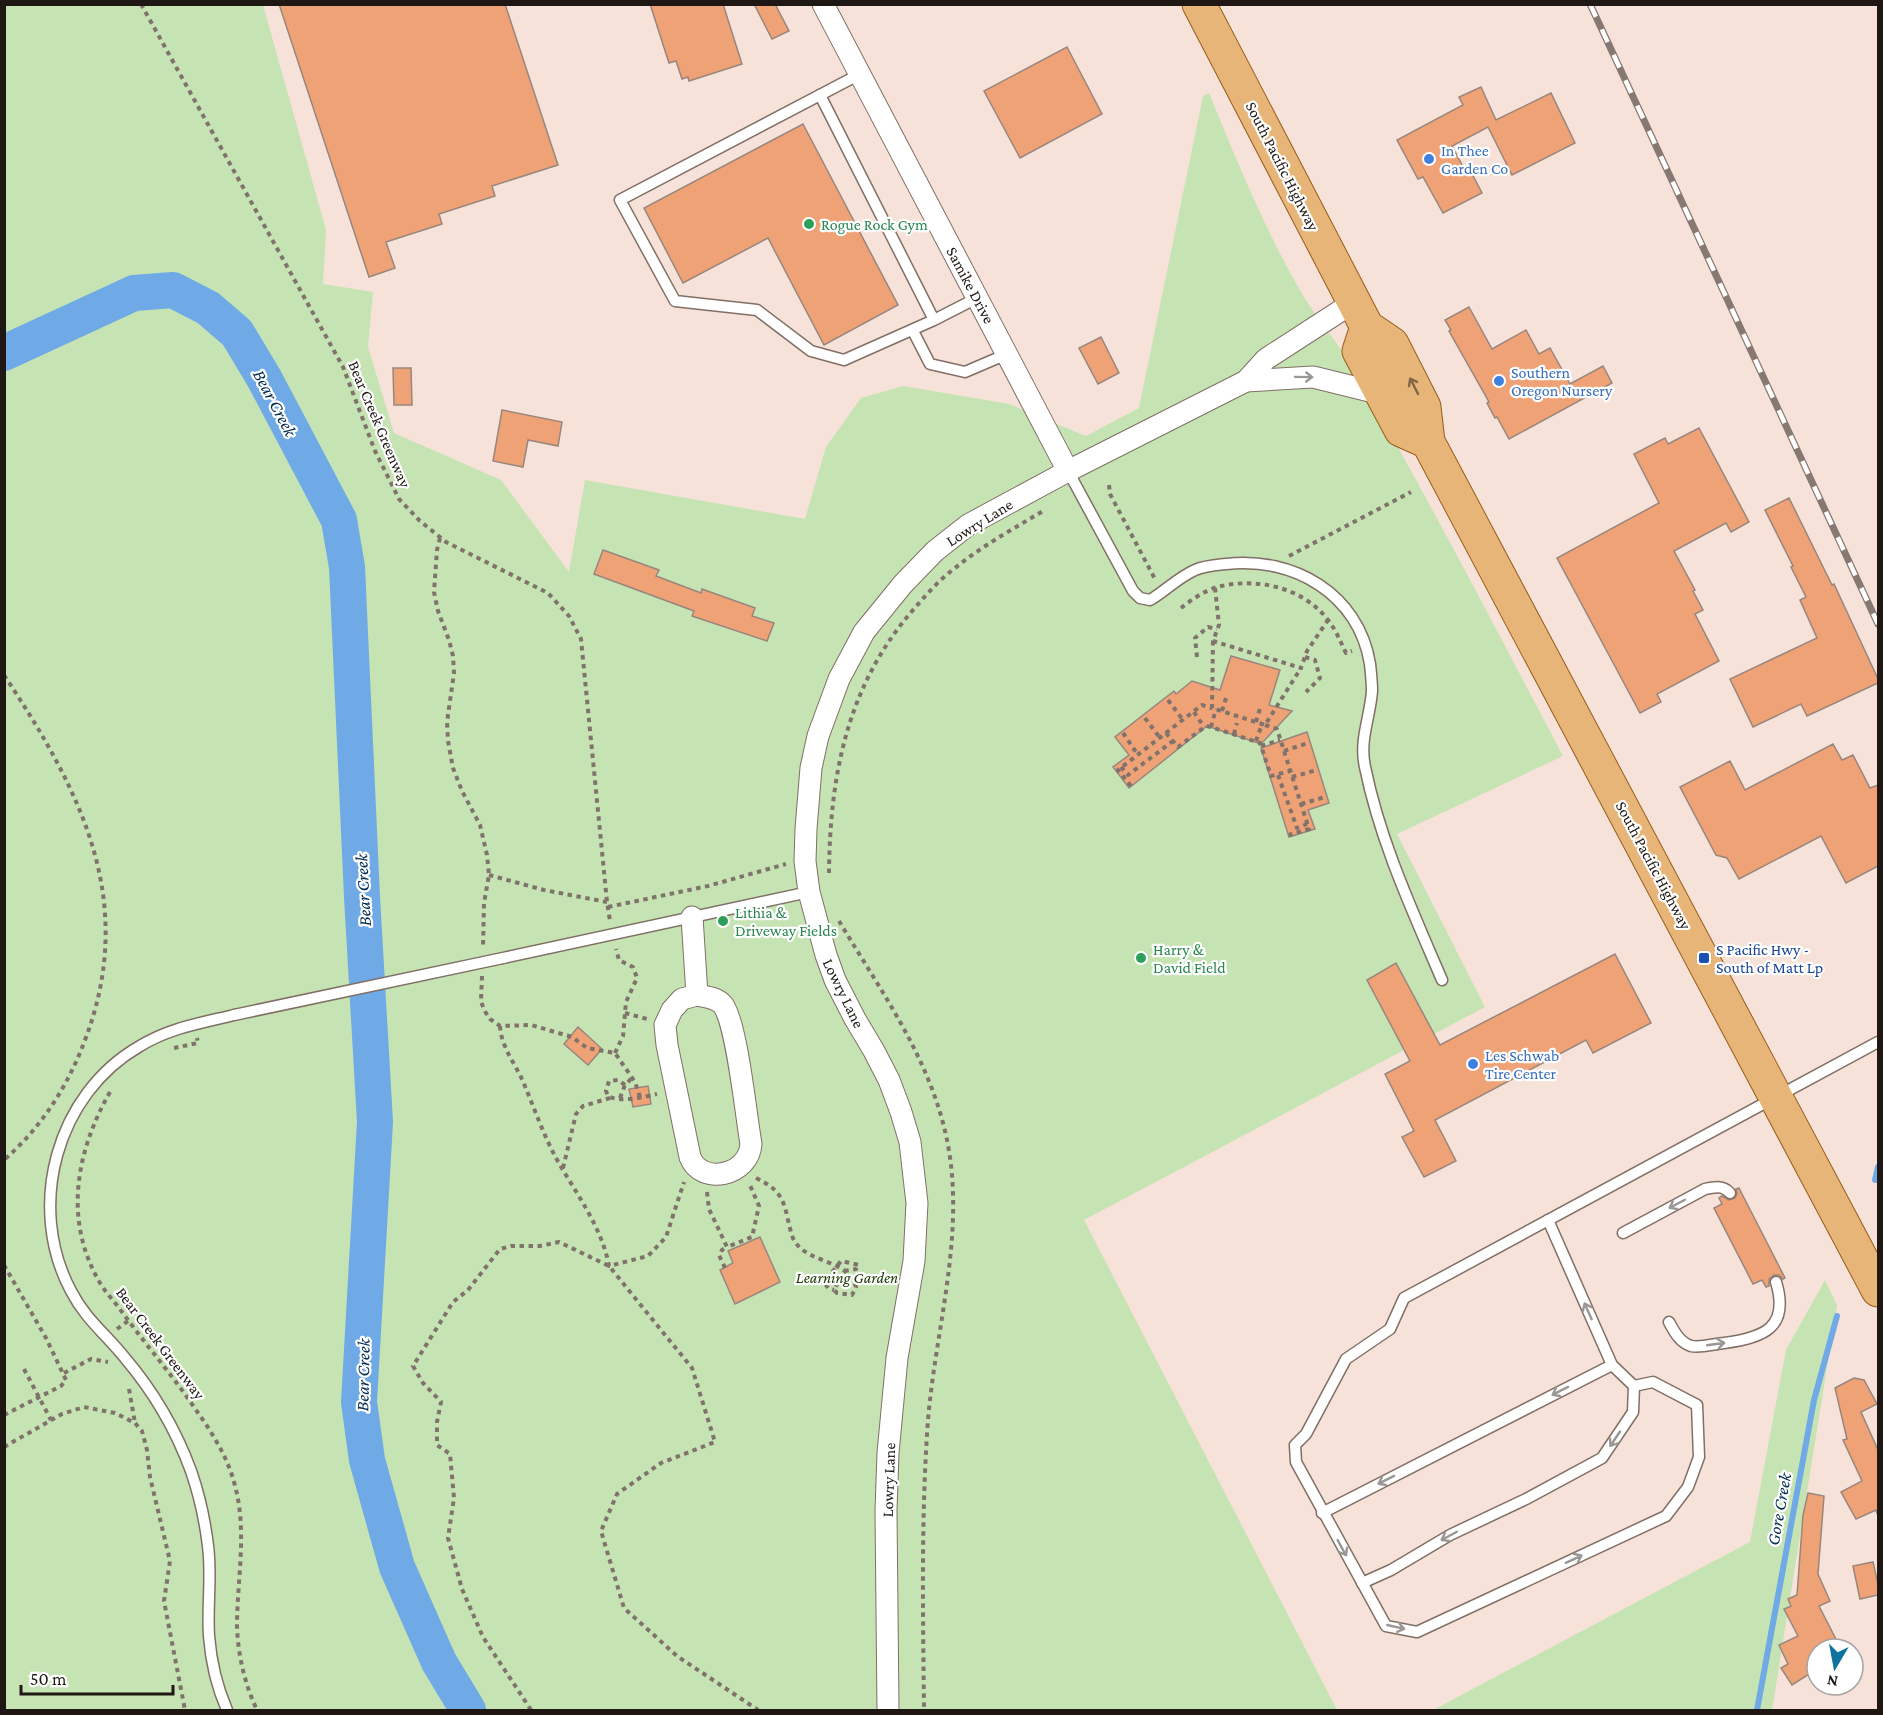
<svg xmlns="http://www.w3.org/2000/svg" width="1883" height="1715" font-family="'Crimson Pro',serif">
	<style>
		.green { fill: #c6e3b3 }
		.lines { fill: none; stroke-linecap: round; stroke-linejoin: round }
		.stream { stroke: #6faae7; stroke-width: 6 }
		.river { stroke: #6faae7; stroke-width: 36 }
		.building { fill: #f0a277; stroke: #98867d; stroke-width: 1.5 }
		.service-casing { stroke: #816f66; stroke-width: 13 }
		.minor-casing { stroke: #816f66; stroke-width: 23 }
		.primary-casing { stroke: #975d1b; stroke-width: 35 }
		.path { stroke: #80736c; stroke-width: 4; stroke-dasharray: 4.5 4.5; stroke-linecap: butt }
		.service { stroke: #fff; stroke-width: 10 }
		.minor { stroke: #fff; stroke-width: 21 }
		.primary { stroke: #e8b579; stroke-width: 33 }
		.rail-casing { stroke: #877972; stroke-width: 7 }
		.rail { stroke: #fff; stroke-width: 4.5; stroke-dasharray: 14; stroke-linecap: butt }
		.service-bridge-casing { stroke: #816f66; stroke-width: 13; stroke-linecap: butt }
		.service-bridge { stroke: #fff; stroke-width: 10 }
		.oneway { stroke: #9a9795 }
		.oneway2 { stroke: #836646 }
		.shop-dot { fill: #3f7fe0; stroke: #fff; stroke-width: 2 }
		.leisure-dot { fill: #2e9e5b; stroke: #fff; stroke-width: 2 }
		.transit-dot { fill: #1a4fb4; stroke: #fff; stroke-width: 2 }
		.labels { text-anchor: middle; stroke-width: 4.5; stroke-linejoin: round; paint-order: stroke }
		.shop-label { font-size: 16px; fill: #366cbe; stroke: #fff; text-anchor: start }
		.street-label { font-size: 16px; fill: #1e1713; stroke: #fff }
		.leisure-label { font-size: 16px; fill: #27864d; stroke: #fff; text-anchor: start }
		.transit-label { font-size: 16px; fill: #164399; stroke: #fff; text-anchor: start }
		.park-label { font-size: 16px; font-style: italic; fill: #1c3701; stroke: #fff }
		.water-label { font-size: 18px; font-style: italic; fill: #002b51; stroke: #fff }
	</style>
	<rect width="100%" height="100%" fill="#f6e2d8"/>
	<!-- green -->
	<g class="green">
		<path d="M5,5H263L326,230L323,284L373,292L368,347L394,433L501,480L569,572L585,480L805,519L826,447L861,398L903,386L1009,404L1086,436L1139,408L1203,96L1209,93C1236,159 1263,225 1298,287C1314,316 1339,343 1356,373C1428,498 1495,627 1563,756L1397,834L1485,1007L1084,1220L1337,1710H5Z"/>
		<polygon points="1825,1280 1837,1305 1772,1710 1433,1710 1750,1542 1786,1350"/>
	</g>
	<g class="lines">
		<!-- stream -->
		<g class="stream">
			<polyline points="1875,1180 1878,1167"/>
			<polyline points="1757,1710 1814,1400 1837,1316"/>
		</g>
		<!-- river -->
		<polyline class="river" points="4,353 134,293 173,290 208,308 237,333 264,378 339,520 347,567 362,897 375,1122 359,1402 367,1460 397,1567 439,1662 468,1710"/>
	</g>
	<!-- building -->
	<g class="building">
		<polygon points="279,4 505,4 558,165 492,186 495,196 439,214 442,224 386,242 395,268 369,277"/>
		<polygon points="650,4 723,4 742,64 689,81 688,77 682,79 676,61 669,63"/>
		<polygon points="754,4 775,4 789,31 772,39"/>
		<polygon points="1067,47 1102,114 1020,158 984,91"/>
		<polygon points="1481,87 1496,120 1551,93 1575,143 1512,175 1488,127 1452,146 1467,174 1471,172 1482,193 1443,213 1423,177 1418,179 1397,140 1463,105 1459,97"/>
		<polygon points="803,124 898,305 824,345 768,238 683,283 644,208"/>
		<polygon points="1469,307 1492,349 1526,330 1539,354 1550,348 1570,384 1603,366 1612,383 1509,439 1497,417 1495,418 1487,403 1489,402 1449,331 1451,330 1445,320"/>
		<polygon points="1101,337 1119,373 1098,384 1079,348"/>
		<polygon points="393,368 411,368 412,405 394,405"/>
		<polygon points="502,410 562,422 558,446 528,440 523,467 493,461"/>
		<polygon points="1699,428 1749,522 1731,532 1726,523 1674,551 1695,590 1693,591 1703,610 1695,614 1719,661 1657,694 1661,702 1640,713 1557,558 1659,503 1634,454 1665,438 1668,444"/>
		<polygon points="1789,498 1832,585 1834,584 1878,679 1878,683 1807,716 1801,704 1753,727 1730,679 1817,638 1800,600 1806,597 1791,567 1793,566 1765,510"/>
		<polygon points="603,550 659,570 656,576 701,593 702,589 755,608 752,616 774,623 767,641 692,616 694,611 594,574"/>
		<polygon points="1231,656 1280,670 1269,705 1292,711 1261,744 1207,726 1129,788 1113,767 1129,755 1115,737 1174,691 1176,694 1192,681 1220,690"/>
		<polygon points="1307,732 1329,803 1308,810 1315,829 1289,837 1261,748"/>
		<polygon points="1833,744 1842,760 1853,755 1870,788 1878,785 1878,866 1846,883 1821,836 1739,879 1727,858 1716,855 1680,787 1730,761 1745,790"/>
		<polygon points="1615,954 1651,1023 1593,1053 1586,1040 1435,1120 1456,1161 1424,1177 1402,1137 1414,1131 1385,1074 1410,1061 1367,980 1396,963 1440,1045"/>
		<polygon points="578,1027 602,1049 588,1065 564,1044"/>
		<polygon points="648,1086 651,1104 633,1107 629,1089"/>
		<polygon points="1739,1188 1785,1278 1783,1279 1779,1275 1774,1275 1769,1279 1769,1286 1766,1287 1762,1280 1753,1284 1714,1208 1722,1204 1719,1198 1722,1196 1729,1200 1735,1198 1737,1194 1736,1189"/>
		<polygon points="760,1237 780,1282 735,1304 720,1270 733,1263 728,1251"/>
		<polygon points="1854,1378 1864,1380 1877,1404 1861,1412 1878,1450 1878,1516 1876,1510 1856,1519 1841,1492 1862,1481 1843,1440 1847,1439 1835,1388"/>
		<polygon points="1808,1493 1824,1496 1818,1574 1830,1601 1819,1606 1841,1649 1817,1649 1817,1669 1792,1685 1781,1668 1788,1664 1779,1645 1798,1636 1784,1609 1791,1606 1788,1599 1797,1595 1803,1515"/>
		<polygon points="1873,1562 1878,1584 1878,1595 1860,1599 1853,1566"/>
	</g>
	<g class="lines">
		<defs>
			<g id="service">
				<polyline points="820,95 860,74"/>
				<polyline points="934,320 844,360 811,351 757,310 675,301 620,200 820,95 934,320 977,298"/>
				<polyline points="913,331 930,364 965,372 1007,354"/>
				<path d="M1068,471L1133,591L1140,598L1150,600C1165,591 1179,577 1195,570C1204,566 1217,565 1226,564C1293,556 1359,594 1370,664C1371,673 1372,682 1372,691C1370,718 1359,740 1365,767C1380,841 1412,910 1442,980"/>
				<polyline points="503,958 809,892"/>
				<path d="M1623,1233L1705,1189C1714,1187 1723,1185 1730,1193"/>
				<path d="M1669,1322C1674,1331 1679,1342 1691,1346C1700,1348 1714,1344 1724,1343C1763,1338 1790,1328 1776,1282"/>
				<polyline points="1634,1386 1653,1382 1697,1405 1699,1457 1688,1487 1666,1516 1417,1632 1386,1626 1296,1462 1295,1445 1306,1434 1346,1359 1390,1329 1404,1298 1878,1042"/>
				<polyline points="1322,1513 1612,1365"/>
				<polyline points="1362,1583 1391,1570 1450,1535 1526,1499 1602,1458 1633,1412 1634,1386 1612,1365 1548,1220"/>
				<path d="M227,1710C217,1687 211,1662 209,1636C207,1606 212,1576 208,1546C205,1521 199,1494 191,1471C176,1430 153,1391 125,1358C106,1334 86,1320 71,1291C26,1207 56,1094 140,1046C169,1028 201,1023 234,1015"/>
			</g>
			<g id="minor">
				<polyline points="823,4 1068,471"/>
				<polyline points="1246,381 1313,377 1382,394"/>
				<polyline points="692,917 697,995"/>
				<path d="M697,995C706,997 716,997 723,1005C737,1024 746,1116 751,1144C749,1176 701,1186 690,1157L667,1045L665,1025L672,1010L682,999Z"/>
				<polyline points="888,1710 886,1510 888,1453 897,1358 914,1261 917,1203 910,1142 901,1112 889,1080 874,1051 855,1019 835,980 826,955 809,892 805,861 806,829 811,768 818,736 839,679 864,632 903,584 935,551 968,525 1068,471 1246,381 1266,359 1354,302"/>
			</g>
			<g id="primary">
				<polyline points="1199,4 1367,327 1392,344 1424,407 1428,442 1878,1290"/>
				<polyline points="1367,327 1359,351 1401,430 1428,442"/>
			</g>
		</defs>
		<!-- service casing -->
		<use href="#service" class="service-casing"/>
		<!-- minor casing -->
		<use href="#minor" class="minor-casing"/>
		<!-- primary casing -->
		<use href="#primary" class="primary-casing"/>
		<!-- path -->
		<g class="path">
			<polyline points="141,4 343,367 375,451 399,499 420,521 446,542 548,593 569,616 581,639 607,902 610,921"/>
			<polyline points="1109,485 1110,494 1156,581"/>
			<polyline points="440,538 437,550 434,592 438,611 449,640 453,656 454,673 447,722 448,741 453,768 462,791 480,825 487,855 489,875 484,903 483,947"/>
			<polyline points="1289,556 1411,492"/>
			<polyline points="1215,588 1219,625 1213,641 1301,668 1307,651 1328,620"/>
			<path d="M1181,608C1191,600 1204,591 1217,587C1256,577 1303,587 1328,620C1336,630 1340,641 1346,653L1352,651"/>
			<polyline points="1213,641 1212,708 1265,725 1301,668"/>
			<polyline points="1197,657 1195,638 1208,627 1217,629"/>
			<polyline points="1305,657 1315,660 1320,678 1306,692"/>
			<path d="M4,675C81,791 138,901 85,1040C68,1086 41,1128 4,1160"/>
			<polyline points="1168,700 1183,720"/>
			<polyline points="1222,711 1227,695"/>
			<polyline points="1194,712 1204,727"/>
			<polyline points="1145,718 1160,738"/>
			<polyline points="1256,722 1261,705"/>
			<polyline points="1265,725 1277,729 1309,829 1289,835"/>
			<polyline points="1211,727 1216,709"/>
			<polyline points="1123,733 1138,755"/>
			<polyline points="1166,733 1178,747 1206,726 1211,727 1260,743 1271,776 1290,771"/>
			<polyline points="1234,734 1237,723"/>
			<polyline points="1256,741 1262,724"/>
			<polyline points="1261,746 1280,740"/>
			<polyline points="1284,751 1308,743"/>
			<polyline points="1121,767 1128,775 1173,741"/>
			<polyline points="1278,775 1297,828 1307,824"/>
			<polyline points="1292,777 1317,770"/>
			<polyline points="1131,786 1118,770 1202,705 1212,708"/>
			<polyline points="1301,804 1325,797"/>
			<path d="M829,873C830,775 847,686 913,610C926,595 939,580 955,568C982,546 1013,529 1043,511"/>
			<polyline points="489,875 544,890 607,902"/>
			<polyline points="608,907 708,886 786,864"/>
			<path d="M839,921C879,988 927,1054 945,1131C968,1227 936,1324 928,1420C921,1516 923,1614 924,1710"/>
			<polyline points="482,976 481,1001 484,1010 490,1019 500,1026 531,1025 572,1037 587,1048 615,1053 635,1082 640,1097"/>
			<polyline points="625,1013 647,1019"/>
			<path d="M500,1026C501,1045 513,1061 521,1077C533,1104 542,1132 556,1158C575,1192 602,1227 609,1266L648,1256L666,1237L684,1182"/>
			<polyline points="174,1048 198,1043 197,1038"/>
			<polyline points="615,1053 623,1036 626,1002 637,978 633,967 619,960 616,949"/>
			<path d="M625,1085L618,1080L609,1081L606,1091L608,1096C621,1103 643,1097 657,1094"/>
			<path d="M110,1092C76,1152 63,1220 100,1283C106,1293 115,1302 122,1312C146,1345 173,1376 196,1410C211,1431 227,1456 234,1482C248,1530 237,1578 237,1627C238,1655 245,1685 257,1710"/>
			<polyline points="620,1098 625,1085 632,1078"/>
			<polyline points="563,1168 576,1114 583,1106 610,1098"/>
			<path d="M756,1178C778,1189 783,1196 788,1220C790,1227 791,1236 795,1242C810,1264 848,1259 856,1287L852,1295L837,1293L834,1290L844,1271L856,1269L859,1265L841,1261C836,1268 827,1276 826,1285L828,1288L834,1290"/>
			<polyline points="707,1192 709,1209 727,1247 752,1237 759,1206 749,1183"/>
			<polyline points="4,1265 46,1338 66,1380 61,1386 4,1415"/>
			<polyline points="725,1268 719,1255 722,1250 727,1247"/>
			<polyline points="117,1329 128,1321"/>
			<polyline points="24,1369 51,1420"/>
			<polyline points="64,1373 91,1359 108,1362"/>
			<polyline points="129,1389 135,1423"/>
			<polyline points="4,1447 62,1414 84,1407 115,1413 135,1423 142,1431 147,1450 150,1477 170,1561 164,1601 185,1710"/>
			<polyline points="531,1710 483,1637 462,1589 448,1538 454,1498 450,1454 437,1445 437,1422 441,1402 423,1383 413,1366 453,1302 468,1290 500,1249 511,1246 540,1246 559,1242 609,1266 692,1368 715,1442 661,1463 617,1494 601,1531 624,1608 677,1656 758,1710"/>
		</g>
		<!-- service -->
		<use href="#service" class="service"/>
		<!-- minor -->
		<use href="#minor" class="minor"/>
		<!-- primary -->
		<use href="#primary" class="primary"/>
		<defs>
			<polyline id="rail" points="1590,4 1878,624"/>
		</defs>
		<!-- rail casing -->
		<use href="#rail" class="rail-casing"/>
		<!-- rail -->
		<use href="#rail" class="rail"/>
		<defs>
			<polyline id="service-bridge" points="234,1015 503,958"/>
		</defs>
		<!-- service-bridge casing -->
		<use href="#service-bridge" class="service-bridge-casing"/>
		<!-- service-bridge -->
		<use href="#service-bridge" class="service-bridge"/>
	</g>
	<!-- one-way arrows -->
	<defs><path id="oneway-shaft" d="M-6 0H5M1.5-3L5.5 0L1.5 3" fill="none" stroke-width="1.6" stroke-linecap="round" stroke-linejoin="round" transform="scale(1.5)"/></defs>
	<g class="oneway">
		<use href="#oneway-shaft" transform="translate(1304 377) rotate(1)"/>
		<use href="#oneway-shaft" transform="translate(1677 1204) rotate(152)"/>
		<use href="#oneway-shaft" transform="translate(1588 1311) rotate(-114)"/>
		<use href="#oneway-shaft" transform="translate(1716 1344) rotate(-8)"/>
		<use href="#oneway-shaft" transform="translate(1560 1391) rotate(153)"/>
		<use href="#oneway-shaft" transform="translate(1615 1439) rotate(124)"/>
		<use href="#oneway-shaft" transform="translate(1386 1480) rotate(153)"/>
		<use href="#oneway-shaft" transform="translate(1449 1536) rotate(152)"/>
		<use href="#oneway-shaft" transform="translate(1342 1548) rotate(61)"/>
		<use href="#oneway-shaft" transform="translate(1574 1559) rotate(-25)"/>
		<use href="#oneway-shaft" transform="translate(1396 1627) rotate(13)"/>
	</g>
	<use class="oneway2" href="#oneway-shaft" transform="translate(1414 386) rotate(-117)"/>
	<!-- markers -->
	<g class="shop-dot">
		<circle cx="1429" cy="159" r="6"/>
		<circle cx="1499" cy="381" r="6"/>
		<circle cx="1473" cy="1064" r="6"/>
	</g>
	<g class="leisure-dot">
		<circle cx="809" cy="224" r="6"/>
		<circle cx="723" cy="921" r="6"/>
		<circle cx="1141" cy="958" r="6"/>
	</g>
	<rect class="transit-dot" x="1698" y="952" width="12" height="12" rx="3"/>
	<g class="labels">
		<!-- shop labels -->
		<g class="shop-label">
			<text x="1441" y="156">In Thee<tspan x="1441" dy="18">Garden Co</tspan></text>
			<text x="1511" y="378">Southern<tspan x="1511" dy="18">Oregon Nursery</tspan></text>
			<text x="1485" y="1061">Les Schwab<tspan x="1485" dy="18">Tire Center</tspan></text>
		</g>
		<!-- street labels -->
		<g class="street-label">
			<text transform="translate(1283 166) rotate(63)" y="6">South Pacific Highway</text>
			<text transform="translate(971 285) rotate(62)" y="6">Samike Drive</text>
			<text transform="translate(380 424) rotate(67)" y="6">Bear Creek Greenway</text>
			<text transform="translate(979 522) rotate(-32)" y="6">Lowry Lane</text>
			<text transform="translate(1654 865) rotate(62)" y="6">South Pacific Highway</text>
			<text transform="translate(844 993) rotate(64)" y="6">Lowry Lane</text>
			<text transform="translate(161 1343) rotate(53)" y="6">Bear Creek Greenway</text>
			<text transform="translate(888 1480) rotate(-88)" y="6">Lowry Lane</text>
		</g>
		<!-- leisure labels -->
		<g class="leisure-label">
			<text x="821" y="230">Rogue Rock Gym</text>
			<text x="735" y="918">Lithia &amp;<tspan x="735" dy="18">Driveway Fields</tspan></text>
			<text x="1153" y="955">Harry &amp;<tspan x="1153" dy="18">David Field</tspan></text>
		</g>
		<!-- transit labels -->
		<g class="transit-label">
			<text x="1716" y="955">S Pacific Hwy -<tspan x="1716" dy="18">South of Matt Lp</tspan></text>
		</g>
		<!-- park labels -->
		<g class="park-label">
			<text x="847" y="1283">Learning Garden</text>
		</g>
		<!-- water labels -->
		<g class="water-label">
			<text transform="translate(275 403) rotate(62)" y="6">Bear Creek</text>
			<text transform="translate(363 890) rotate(-93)" y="6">Bear Creek</text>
			<text transform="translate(363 1375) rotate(-89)" y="6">Bear Creek</text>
			<text transform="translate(1779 1509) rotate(-80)" y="6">Gore Creek</text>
		</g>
	</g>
	<!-- border -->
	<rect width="1883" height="1715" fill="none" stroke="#1e1713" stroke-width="12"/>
	<!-- north arrow -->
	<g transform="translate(1835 1667) rotate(190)"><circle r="28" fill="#ffffff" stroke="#a5a2a1" stroke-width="1.5"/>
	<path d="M0-4.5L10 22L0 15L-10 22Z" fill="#0e729f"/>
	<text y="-9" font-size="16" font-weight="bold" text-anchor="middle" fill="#1e1713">N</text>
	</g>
	<!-- scale -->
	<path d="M21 1685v9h152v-9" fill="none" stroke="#1e1713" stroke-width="3"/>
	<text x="30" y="1685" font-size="18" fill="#1e1713" stroke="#ffffff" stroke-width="4.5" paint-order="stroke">50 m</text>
</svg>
